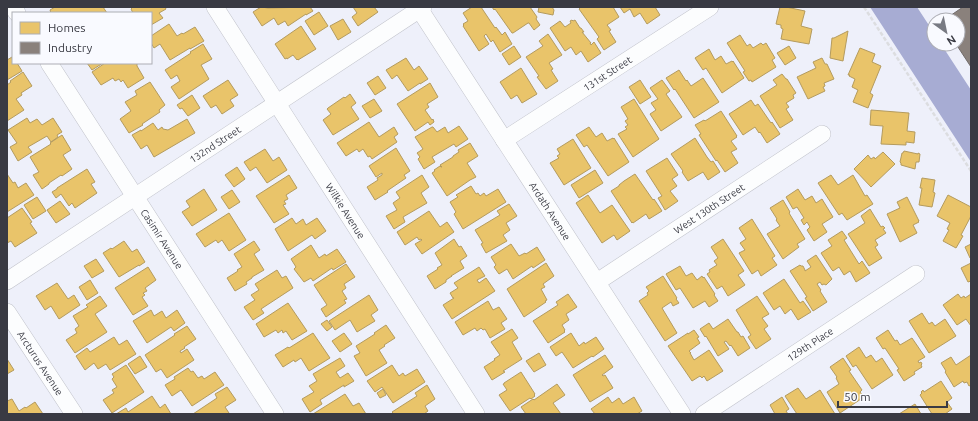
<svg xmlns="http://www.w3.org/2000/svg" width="978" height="421" font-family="Ubuntu,sans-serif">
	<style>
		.water { fill: #a7acd3 }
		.homes { fill: #e9c46a; stroke: #b49b5e }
		.industry { fill: #8a817c; stroke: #726c6b }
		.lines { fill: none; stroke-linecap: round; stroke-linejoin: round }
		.minor-casing { stroke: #c0c2ca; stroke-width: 18 }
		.path { stroke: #dcdde0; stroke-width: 2.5; stroke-dasharray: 4 2; stroke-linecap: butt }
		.minor { stroke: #fcfdfe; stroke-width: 17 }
		.labels { text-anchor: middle; stroke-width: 4; stroke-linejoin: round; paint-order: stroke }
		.street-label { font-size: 10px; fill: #393a43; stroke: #f9faff }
	</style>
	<rect width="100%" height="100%" fill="#eef0fa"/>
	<!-- water -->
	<polygon class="water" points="870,7 917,7 934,33 934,44 941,44 971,90 971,162"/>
	<!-- homes -->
	<g class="homes">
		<polygon points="55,7 103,7 107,13 51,13 50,10"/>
		<polygon points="133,7 165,7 166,9 159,13 163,18 151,25 151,13 133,13 131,9"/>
		<polygon points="261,7 268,8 310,7 313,11 306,15 306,14 288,26 285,21 278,25 274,18 262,26 253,12"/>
		<polygon points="353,7 374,7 378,12 358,26 352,17 357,13"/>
		<polygon points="472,7 481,7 495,28 496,27 502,35 505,32 512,44 500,52 493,40 491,42 486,34 484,36 489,44 479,51 463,26 464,25 463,24 468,21 463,13"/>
		<polygon points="492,7 530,7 537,17 536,19 540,25 534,30 529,23 528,23 513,33 512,33 495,9 494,10"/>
		<polygon points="539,7 552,7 554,10 553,15 538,12"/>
		<polygon points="581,7 613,7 619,17 607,25 611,30 609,31 616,42 604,50 597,39 599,37 579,9"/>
		<polygon points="620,7 655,7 660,15 647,24 640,13 634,17 630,9 624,13"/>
		<polygon points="780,7 786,7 805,11 801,26 812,29 809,44 781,39 783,29 781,28 781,25 776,24"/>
		<polygon points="319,12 328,26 314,35 305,21"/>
		<polygon points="343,19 351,32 338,40 330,26"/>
		<polygon points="572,20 573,21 575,20 580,28 581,28 584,32 582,32 591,43 590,43 591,45 594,42 601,53 588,62 581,51 576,55 571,47 565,51 550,28 560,21 565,27 571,23 570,21"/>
		<polygon points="169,24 177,36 182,33 183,34 195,27 204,41 190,49 190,48 170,60 160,44 154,48 151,43 151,36"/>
		<polygon points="301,26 316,49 298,60 298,59 297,60 293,55 287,59 287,58 285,59 275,44"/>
		<polygon points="848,31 843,61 830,58 832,38 834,38"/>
		<polygon points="548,34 562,55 549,63 553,69 551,70 558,81 546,89 537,77 539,76 526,57 543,46 539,41"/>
		<polygon points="740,35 747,46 750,44 753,48 761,43 763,45 766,43 775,58 772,60 776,67 752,82 751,80 749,81 743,72 745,71 727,43"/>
		<polygon points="203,44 212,59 201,65 209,79 179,99 171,87 180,81 177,75 171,79 165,70 191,53 190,52"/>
		<polygon points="514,46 521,57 509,65 502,54"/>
		<polygon points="789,46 796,58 785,65 777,53"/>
		<polygon points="860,48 875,54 872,62 881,66 870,93 873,95 868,108 853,102 858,90 852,87 855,79 849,76 850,75 848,75"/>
		<polygon points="709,49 715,60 721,56 726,64 732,61 733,62 733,61 744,78 722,93 706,68 703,70 695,58"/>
		<polygon points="12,57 13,63 17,63 22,71 7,80 7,60"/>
		<polygon points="406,58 414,70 419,66 428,79 420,84 420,83 408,91 397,75 392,79 386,70"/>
		<polygon points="822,58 825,64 827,64 834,79 824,83 825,86 823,87 825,91 808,99 797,77 816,68 813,62"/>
		<polygon points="87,63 103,63 92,70"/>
		<polygon points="105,63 137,63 137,66 144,78 128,88 123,80 121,82 119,79 115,81 113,78 101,85 92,72"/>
		<polygon points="521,68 537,94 522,103 517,95 511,99 500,82"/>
		<polygon points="679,70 686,81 687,80 691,86 703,78 719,102 694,118 675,89 674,90 666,78"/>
		<polygon points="23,72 32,86 21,93 22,95 16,99 24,110 7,121 7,85 11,82 10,81"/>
		<polygon points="782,74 786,79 787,79 796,93 793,95 794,98 786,103 789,107 786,109 793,120 780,128 760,96 777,85 773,80"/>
		<polygon points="378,76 386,88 375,95 367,83"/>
		<polygon points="228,80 238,95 230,100 234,106 222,114 216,105 211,108 203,96"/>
		<polygon points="640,80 651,97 640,104 629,87"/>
		<polygon points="662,80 670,91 666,94 682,117 661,131 650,114 656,110 651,103 658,99 650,88"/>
		<polygon points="150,82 165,105 159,110 160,112 142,124 143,125 129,133 120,119 131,111 125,102 137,95 135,91"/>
		<polygon points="430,83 438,97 427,104 429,107 425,110 432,120 433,119 434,122 430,125 428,122 415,131 397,104"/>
		<polygon points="350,94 356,103 351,107 359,119 333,135 323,120 331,114 327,109 328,108 344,97 345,98"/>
		<polygon points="192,95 200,108 188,116 182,108 180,109 177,105"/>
		<polygon points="374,99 382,111 370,118 362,106"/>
		<polygon points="634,99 659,139 633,157 618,134 627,129 625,127 628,125 625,121 628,119 621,107"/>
		<polygon points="751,100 755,106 758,104 771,123 772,122 780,134 767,143 760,132 759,133 755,127 743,135 729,114"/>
		<polygon points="871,110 909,113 907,131 915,132 914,143 906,142 906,145 881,144 883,126 870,125"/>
		<polygon points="721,111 737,136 736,136 737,137 731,141 737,149 731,152 738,163 725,172 717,160 716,161 699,135 701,134 695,125 704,120 705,121"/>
		<polygon points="27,118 30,123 37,119 42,125 53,118 62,132 57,135 58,137 51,142 47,136 28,147 32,152 18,161 10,147 17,143 8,130"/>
		<polygon points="187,119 195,133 154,157 147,145 141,149 132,135 141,130 141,131 153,123 158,130 162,127 163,129 168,130"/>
		<polygon points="369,122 379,137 394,127 398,134 394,137 397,142 372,159 370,156 368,157 363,149 359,152 357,149 346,156 337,143"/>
		<polygon points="459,126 468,139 456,147 454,144 432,157 435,162 424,169 418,159 420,157 417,153 423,149 415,137 432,127 433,127 437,132 445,127 448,133"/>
		<polygon points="589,127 596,137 602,133 607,141 613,138 613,139 614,138 629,162 608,176 587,145 584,147 576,135"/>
		<polygon points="62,135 71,150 63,155 72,169 62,176 61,175 49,183 49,184 42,189 33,175 39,172 30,157 51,144 50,143"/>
		<polygon points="695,138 707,157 711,162 713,161 720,172 708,180 703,172 688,181 682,172 683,171 671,154"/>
		<polygon points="573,139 591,168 564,185 550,163 559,158 557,156 560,154 557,149"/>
		<polygon points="470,143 478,156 467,163 476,177 470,180 447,196 432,173 435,171 434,170 440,166 441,167 442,167 440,165 453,157 453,156 459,152 458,150"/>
		<polygon points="396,148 410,171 404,175 406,178 387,191 388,192 375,200 367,187 378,180 377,178 382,175 382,173 376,177 369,166"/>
		<polygon points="265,149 273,161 279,157 287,170 267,183 256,167 250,171 244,162"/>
		<polygon points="904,151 918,154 918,153 920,154 919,162 916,162 915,169 901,165 901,163 900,162 902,153 903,153"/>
		<polygon points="883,152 895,164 871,187 854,169 868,155 871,159 874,157 875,159"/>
		<polygon points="667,158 678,175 672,179 677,186 670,191 678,201 665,210 658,198 662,196 646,171"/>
		<polygon points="237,167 245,179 234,187 225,175"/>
		<polygon points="87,169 95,182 91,184 97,193 75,208 72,203 69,206 61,194 56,198 52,192 57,189 57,188"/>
		<polygon points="595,170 603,183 579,198 571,185"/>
		<polygon points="7,174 13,183 15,182 18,188 26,183 34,195 7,212"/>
		<polygon points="635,174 653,200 654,199 662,211 649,219 646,214 633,223 632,222 632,223 611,191 619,186 619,185 624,181"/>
		<polygon points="289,175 297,188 286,195 288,199 284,201 286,204 283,205 289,214 274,223 256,196"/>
		<polygon points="422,175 429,187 421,193 427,203 403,217 405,222 394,229 386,216 397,210 393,203 400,198 396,192"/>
		<polygon points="831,175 838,185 853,175 865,196 867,195 873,204 847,220 842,213 839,215 818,183"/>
		<polygon points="922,178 935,180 933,192 935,193 932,207 919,205 922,188 920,188"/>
		<polygon points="471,186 476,194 478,193 480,196 484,193 486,196 498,189 506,202 463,229 454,214 456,212 450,202 458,197 456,195"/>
		<polygon points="204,189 217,210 192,226 182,212 190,207 186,201"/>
		<polygon points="798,189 805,200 812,196 816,203 822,199 833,217 822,224 827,232 814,241 807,230 810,227 807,222 804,225 801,220 804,218 797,207 793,209 786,197"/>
		<polygon points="232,190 240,202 229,209 221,197"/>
		<polygon points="588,195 600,213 612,205 630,231 617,240 614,235 602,243 576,203"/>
		<polygon points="948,195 971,207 971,216 961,235 963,236 956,248 943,241 949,230 947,229 950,223 937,216"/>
		<polygon points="37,197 46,211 33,219 24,205"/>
		<polygon points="907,197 919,221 918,221 919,222 913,225 917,233 900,242 887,214 900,208 897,202"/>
		<polygon points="783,200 790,212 789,213 805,239 797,244 799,247 783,259 767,234 780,226 776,220 777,219 770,208"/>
		<polygon points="60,201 70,214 56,223 47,210"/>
		<polygon points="509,204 517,216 506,223 510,230 503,235 507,241 486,253 481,244 483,243 475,230 500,215 497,211"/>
		<polygon points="22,208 32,222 30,223 37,233 15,247 11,241 7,243 7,218"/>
		<polygon points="870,209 881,227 883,226 885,228 883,229 886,233 875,240 878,245 875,247 882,258 869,266 848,234 865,223 861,216"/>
		<polygon points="429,211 440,227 447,222 454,232 422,254 415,244 422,240 421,239 419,240 417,237 405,245 397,232"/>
		<polygon points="229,213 246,240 229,251 222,240 218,243 216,240 205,247 196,234"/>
		<polygon points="292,218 296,224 303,219 306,225 317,218 326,231 315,239 312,235 288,251 275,229"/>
		<polygon points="752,219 775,256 772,258 777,265 761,276 758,270 752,274 739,253 745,250 740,243 746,239 739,228"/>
		<polygon points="842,231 847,238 844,240 859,264 862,261 870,273 856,282 850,271 844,275 839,267 833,271 832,270 821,253 832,246 828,240"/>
		<polygon points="454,239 459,247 461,246 467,256 460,261 464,268 451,276 452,276 446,280 446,282 435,289 427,276 438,269 437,268 442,265 435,253"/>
		<polygon points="723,239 744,271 738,275 745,285 728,296 722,286 717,289 707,274 710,272 709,270 717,265 714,261 718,258 711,247"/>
		<polygon points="124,241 132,252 137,249 145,262 139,266 139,265 119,277 103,253 111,248 112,249"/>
		<polygon points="254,241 260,250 254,254 264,270 252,277 252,278 246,282 247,284 235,291 227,278 238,271 237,270 242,267 234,254"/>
		<polygon points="511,244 519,256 525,253 526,254 537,247 545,260 533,268 532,266 513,279 507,269 499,274 494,267 496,265 491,257"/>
		<polygon points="971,244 971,258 970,258 965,247"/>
		<polygon points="311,245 319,258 325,254 326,256 337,249 346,262 333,270 332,268 313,281 311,278 304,282 294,269 296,267 291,259"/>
		<polygon points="816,255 832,279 826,285 824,284 822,285 820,282 817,284 821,290 820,291 827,302 813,311 805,298 807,297 790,271 800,265 801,266 803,266 805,270 805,271 811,267 807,261"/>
		<polygon points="96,259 104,271 92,278 84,266"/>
		<polygon points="546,263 554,276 543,284 545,287 541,289 547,300 545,301 546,302 524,317 507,289"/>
		<polygon points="971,263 971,281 968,282 961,268"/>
		<polygon points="346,264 355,277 344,284 346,288 342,291 347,299 344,300 346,303 326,317 321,309 327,305 314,285"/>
		<polygon points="680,266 686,276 692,273 697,280 702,276 703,278 704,277 715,294 714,295 718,301 709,307 705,301 693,308 680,288 676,290 666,274"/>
		<polygon points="148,267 156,280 145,288 147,291 143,293 145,295 142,297 148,306 133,315 115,288"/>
		<polygon points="479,267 485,276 477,280 479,283 486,278 495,291 452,319 443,305 454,298 453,298 450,293 458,288 454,283"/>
		<polygon points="277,270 282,278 286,276 293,288 261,309 264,313 253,320 244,307 255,300 251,295 259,290 255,284"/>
		<polygon points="663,276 677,298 676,299 679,303 673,306 671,302 662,308 677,333 665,341 639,301 648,295 647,293 649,291 646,287"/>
		<polygon points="784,279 800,303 803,301 811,312 798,320 791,309 785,314 780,306 774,310 763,293"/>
		<polygon points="90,280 98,293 87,300 79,287"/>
		<polygon points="57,283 68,299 74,295 80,305 59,319 51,306 45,310 36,296"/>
		<polygon points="568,294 577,307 566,314 569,320 562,325 565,330 564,331 565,332 548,343 533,321 558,305 556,302"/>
		<polygon points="958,294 961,298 964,296 965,298 971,294 971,326 966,319 957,325 943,305"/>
		<polygon points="369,295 378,310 371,315 375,321 357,332 350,320 335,330 329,321"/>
		<polygon points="100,296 107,306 95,314 107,332 75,353 66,340 77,333 75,329 79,326 73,316 88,307 86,305"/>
		<polygon points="757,296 769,314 762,318 768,326 764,329 771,339 756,349 748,337 751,335 736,310"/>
		<polygon points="488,301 493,310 499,307 507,319 501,323 505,329 490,338 485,329 483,330 481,328 477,331 475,328 463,335 455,322"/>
		<polygon points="288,303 307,331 292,340 286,331 283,333 282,330 278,333 276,330 264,337 256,324"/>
		<polygon points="151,310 154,316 162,311 166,318 177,310 185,323 174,331 171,327 147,343 133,321"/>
		<polygon points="922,313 929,324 932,322 935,326 945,319 956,336 929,353 909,321"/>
		<polygon points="728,319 737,332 738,332 741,337 743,336 750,348 738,356 731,345 730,346 726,341 724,342 729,349 718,356 706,336 705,337 700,329 709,323 713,329"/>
		<polygon points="327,320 332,327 327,331 321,324"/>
		<polygon points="386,325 395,338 384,345 385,346 379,350 387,363 366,376 354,356 360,353 356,346 375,334 374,333"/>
		<polygon points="187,326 196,339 184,347 185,348 180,351 181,353 187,349 194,360 167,378 161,369 156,372 145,355 175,335 174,334"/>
		<polygon points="512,329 518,338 512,342 522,359 503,371 505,372 492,380 484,367 495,360 494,359 500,355 491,342"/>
		<polygon points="694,330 699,337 697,338 700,343 689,351 691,353 690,353 694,360 709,350 723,371 707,381 704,376 702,378 700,376 692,381 668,346 688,333 688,334"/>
		<polygon points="888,330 895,341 897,340 900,345 912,338 925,357 918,361 919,363 921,362 922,364 921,365 922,367 914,372 915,374 904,381 897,370 899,369 885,348 883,349 876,338"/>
		<polygon points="313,333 330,358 309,371 301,358 295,362 294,360 283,367 275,355 288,347 289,348"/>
		<polygon points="344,333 352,344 340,352 332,341"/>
		<polygon points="571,333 579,346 584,342 585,344 596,337 604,349 593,357 592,356 573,368 562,352 556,356 550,347"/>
		<polygon points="114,337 119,345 127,340 136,354 110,370 106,364 98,369 94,363 85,370 76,356 87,348 90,352"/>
		<polygon points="859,347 866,358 871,355 876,362 882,358 893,375 872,389 856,365 853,367 846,356"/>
		<polygon points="539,353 546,365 534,372 526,361"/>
		<polygon points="605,355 613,367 602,375 603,376 605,375 613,388 590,402 573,375"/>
		<polygon points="971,355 971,385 969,386 967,382 964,383 963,381 954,387 945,372 946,371 941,363 951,357 956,365"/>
		<polygon points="140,356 147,367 135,374 128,364"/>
		<polygon points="340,358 345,366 336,372 340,378 348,373 354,381 344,387 344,385 320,400 322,404 310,412 302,399 314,392 309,386 317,381 313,374"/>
		<polygon points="843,358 851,370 849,371 862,390 860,392 864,397 840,413 827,392 839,384 836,378 837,377 830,367"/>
		<polygon points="7,359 14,370 7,374"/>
		<polygon points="126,365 144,392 112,413 103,400 114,393 112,390 117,387 112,379 114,377 112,374"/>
		<polygon points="392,365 399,376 403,373 405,376 417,369 425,382 393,403 382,387 375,392 367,381"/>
		<polygon points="188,368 191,372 193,371 198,378 202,376 204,379 215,372 224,385 192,406 181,390 172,396 165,385 175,379 174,377"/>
		<polygon points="521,372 535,394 534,395 535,396 531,399 530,398 510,411 499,395 507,390 503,384 504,384 504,383"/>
		<polygon points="941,381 952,398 947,402 952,409 945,414 932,414 920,395 922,393 921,392 923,390 924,392"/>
		<polygon points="557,384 565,395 553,403 561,414 526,414 521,407 533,399 534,400"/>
		<polygon points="427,385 435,399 425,406 428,411 424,414 394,414 392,412 417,396 415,393"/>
		<polygon points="227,387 236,400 225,407 229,413 227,414 193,414 217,398 215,394"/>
		<polygon points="798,388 806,399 820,390 835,414 797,414 785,396"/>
		<polygon points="383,389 386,395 380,398 377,393"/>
		<polygon points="345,394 353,406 359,403 366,414 313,414"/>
		<polygon points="152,396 160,408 165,404 171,414 116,414 126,408 128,412"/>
		<polygon points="608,397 612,403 619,398 623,404 634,397 642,411 637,414 595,414 591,409"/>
		<polygon points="782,397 789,409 786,411 788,414 775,414 770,405"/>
		<polygon points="12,399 19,411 25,407 26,408 35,402 43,414 7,414 7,401"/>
		<polygon points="915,404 921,414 899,414"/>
	</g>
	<!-- industry -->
	<polygon class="industry" points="963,7 971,7 971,67 956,44 958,44 958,20 944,20"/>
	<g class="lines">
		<defs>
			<g id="minor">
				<polyline points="13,7 17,13"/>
				<path id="s1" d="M215,7L476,414"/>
				<path id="s2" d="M418,7L682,414"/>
				<path id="s3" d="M49,63L275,414"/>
				<path id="s4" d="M504,140L710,7"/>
				<path id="s5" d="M7,281L423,7"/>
				<path id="s6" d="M597,282L822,134"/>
				<path id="s7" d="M7,312L74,414"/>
				<path id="s8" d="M704,414L916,274"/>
			</g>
		</defs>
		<!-- minor casing -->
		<use href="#minor" class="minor-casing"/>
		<!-- path -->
		<polyline class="path" points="864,7 971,171"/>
		<!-- minor -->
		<use href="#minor" class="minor"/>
	</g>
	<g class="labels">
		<!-- street labels -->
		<g class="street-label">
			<text dy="4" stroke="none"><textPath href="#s4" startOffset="123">131st Street</textPath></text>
			<text dy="4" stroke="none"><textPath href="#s5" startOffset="249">132nd Street</textPath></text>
			<text dy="4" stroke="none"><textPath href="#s6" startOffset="134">West 130th Street</textPath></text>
			<text dy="4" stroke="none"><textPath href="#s2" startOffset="243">Ardath Avenue</textPath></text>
			<text dy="4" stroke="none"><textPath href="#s1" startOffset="242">Wilkie Avenue</textPath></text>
			<text dy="4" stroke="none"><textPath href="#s3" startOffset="209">Casimir Avenue</textPath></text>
			<text dy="4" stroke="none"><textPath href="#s8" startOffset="127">129th Place</textPath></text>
			<text dy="4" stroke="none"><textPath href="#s7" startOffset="61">Arcturus Avenue</textPath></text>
		</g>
	</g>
	<!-- border -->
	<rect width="978" height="421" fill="none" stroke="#393a43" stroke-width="16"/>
	<!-- legend -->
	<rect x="12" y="12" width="140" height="52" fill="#f9faff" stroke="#acadb4"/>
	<rect x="20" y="22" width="20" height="12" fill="#e9c46a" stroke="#acadb4"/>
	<text x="48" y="32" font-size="12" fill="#393a43">Homes</text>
	<rect x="20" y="42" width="20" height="12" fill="#8a817c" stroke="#acadb4"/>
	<text x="48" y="52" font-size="12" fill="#393a43">Industry</text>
	<!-- north arrow -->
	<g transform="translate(946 32) rotate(147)"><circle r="19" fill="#f9faff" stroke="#acadb4"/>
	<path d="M0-3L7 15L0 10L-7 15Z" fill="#787a83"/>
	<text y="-6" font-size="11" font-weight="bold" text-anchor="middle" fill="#393a43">N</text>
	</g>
	<!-- scale -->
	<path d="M838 401v6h109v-6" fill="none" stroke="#393a43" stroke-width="2"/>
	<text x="844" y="401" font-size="12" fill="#393a43" stroke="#f9faff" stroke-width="3" paint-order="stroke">50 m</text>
</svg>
